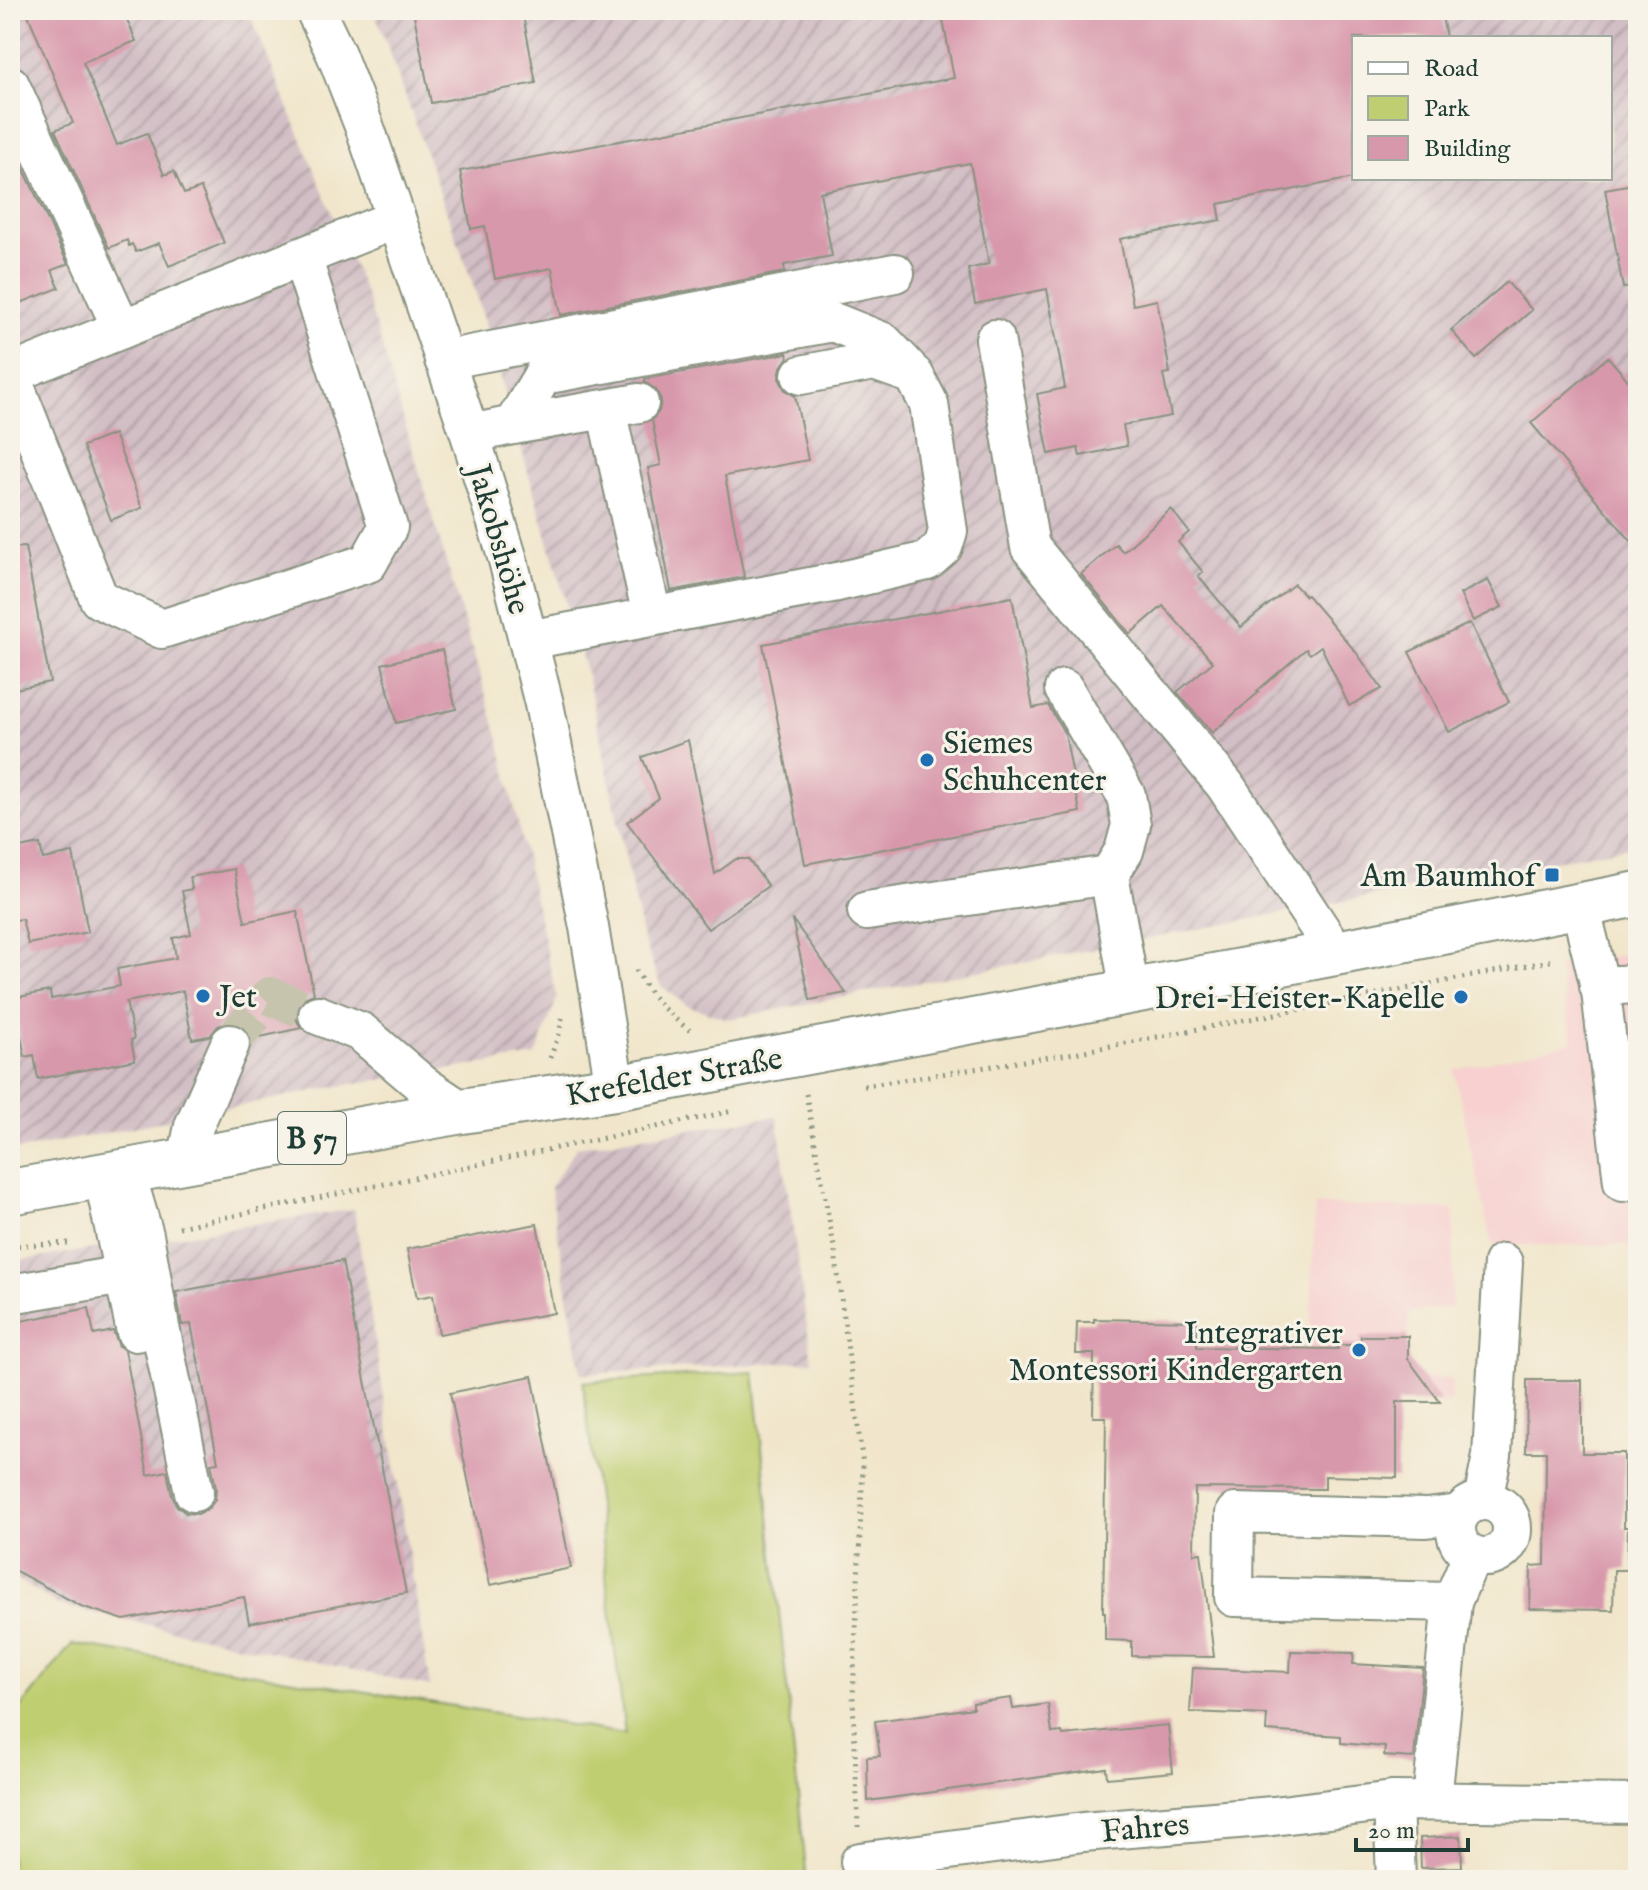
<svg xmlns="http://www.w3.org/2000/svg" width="1648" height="1890" font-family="'IM FELL English',serif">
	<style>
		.built { fill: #f7d0cf }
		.industrial { fill: url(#industrial-furrows); fill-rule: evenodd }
		.green { fill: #bfce70; stroke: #6f8652; stroke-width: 2 }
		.building { fill: #d898ac }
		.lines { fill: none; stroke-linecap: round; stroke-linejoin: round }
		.minor-tunnel { stroke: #c7c4ad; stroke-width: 38; stroke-dasharray: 38 19; stroke-linecap: butt }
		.minor-casing { stroke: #889280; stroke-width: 42 }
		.major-casing { stroke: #889280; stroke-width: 48 }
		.path { stroke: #889280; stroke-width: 5; stroke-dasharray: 2 6; stroke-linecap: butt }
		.minor { stroke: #fff; stroke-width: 38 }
		.major { stroke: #fff; stroke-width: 44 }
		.poi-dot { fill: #1f6fb2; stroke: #f7f3e8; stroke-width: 3 }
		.labels { text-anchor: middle; stroke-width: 6; stroke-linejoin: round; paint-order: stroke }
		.shield { fill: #f7f3e8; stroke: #60746a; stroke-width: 2 }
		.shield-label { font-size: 30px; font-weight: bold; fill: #1f3d34 }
		.street-label { font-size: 32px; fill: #1f3d34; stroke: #f7f3e8 }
		.poi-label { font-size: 32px; fill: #1f3d34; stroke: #f7f3e8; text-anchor: end }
	</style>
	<defs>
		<pattern id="industrial-furrows" width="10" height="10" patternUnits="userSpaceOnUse" patternTransform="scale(2)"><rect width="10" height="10" fill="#d2bec5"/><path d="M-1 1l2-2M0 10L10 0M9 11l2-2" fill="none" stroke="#aa9ca1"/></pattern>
	</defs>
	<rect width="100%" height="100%" fill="#f7f3e8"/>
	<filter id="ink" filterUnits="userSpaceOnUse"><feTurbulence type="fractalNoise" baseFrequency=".0125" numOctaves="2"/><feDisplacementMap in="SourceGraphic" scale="16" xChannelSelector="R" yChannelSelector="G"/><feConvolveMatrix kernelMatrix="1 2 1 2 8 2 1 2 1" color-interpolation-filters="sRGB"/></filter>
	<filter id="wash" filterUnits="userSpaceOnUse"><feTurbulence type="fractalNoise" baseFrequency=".006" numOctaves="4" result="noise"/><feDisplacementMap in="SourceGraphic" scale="32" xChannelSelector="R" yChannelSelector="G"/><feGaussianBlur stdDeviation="1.8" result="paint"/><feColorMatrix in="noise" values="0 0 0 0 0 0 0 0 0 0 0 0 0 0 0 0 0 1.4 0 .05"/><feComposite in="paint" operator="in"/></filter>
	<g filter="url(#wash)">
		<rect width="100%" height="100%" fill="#f1e6cb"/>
		<!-- built -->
		<g class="built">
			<polygon points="1638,952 1638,1245 1492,1245 1454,1070 1573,1042 1558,965"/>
			<polygon points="1315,1205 1454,1209 1452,1307 1409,1313 1408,1336 1408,1366 1420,1378 1452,1379 1451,1403 1417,1402 1398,1398 1397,1478 1325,1476 1309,1363"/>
		</g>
		<!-- industrial -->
		<g class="industrial">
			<polygon points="10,10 248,10 368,300 499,739 557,998 536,1056 333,1087 10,1152"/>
			<path d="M373,10H1638V845L728,1019L688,1006L661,986L643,940L587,675L476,293L381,28ZM1354,38H1610V178H1354Z"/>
			<polygon points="777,1116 812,1361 581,1374 550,1187 577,1147"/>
			<polygon points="354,1209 430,1687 59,1605 10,1575 10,1262"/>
		</g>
		<!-- green -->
		<polygon class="green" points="754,1372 807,1880 10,1880 10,1721 72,1644 625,1734 583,1382"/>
		<g id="blocks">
			<!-- building -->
			<g class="building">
				<polygon points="26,10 123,10 136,41 83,62 117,145 147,133 164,175 174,171 184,194 201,188 224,243 169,266 159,243 136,252 132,244 129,246 127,240 109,248 55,130 73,123"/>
				<polygon points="413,10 522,10 536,83 431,103"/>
				<polygon points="941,10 1441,10 1446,38 1354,38 1354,178 1218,204 1221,220 1120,239 1133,305 1157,300 1170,373 1163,374 1171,416 1123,425 1127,446 1080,456 1078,448 1049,454 1037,394 1065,388 1047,289 975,304 968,269 989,264 970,163 820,192 832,256 784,265 785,272 561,315 552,268 495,279 485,226 471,229 460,171 954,78"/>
				<polygon points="14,148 68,264 52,270 59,288 10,307 10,149"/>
				<polygon points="1638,183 1638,287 1623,288 1605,189"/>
				<polygon points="1507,282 1532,310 1476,359 1451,330"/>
				<polygon points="787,353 788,357 781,367 779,378 785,390 795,396 808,460 725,476 744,577 671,591 648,468 661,465 652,420 659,411 661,400 656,390 645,382 645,379"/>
				<polygon points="1608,357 1638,392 1638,549 1531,423"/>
				<polygon points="114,434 142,508 111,520 83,446"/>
				<polygon points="1171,509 1189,532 1178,542 1203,572 1198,576 1241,627 1294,584 1305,596 1307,595 1356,652 1382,689 1349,706 1321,646 1310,654 1306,649 1257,691 1259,692 1212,733 1177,692 1213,662 1163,606 1130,634 1081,574 1116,544 1123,552"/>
				<polygon points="25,547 50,682 10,690 10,548"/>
				<polygon points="1488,580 1502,607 1473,621 1460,594"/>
				<polygon points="1012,597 1033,708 1048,705 1065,734 1080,812 805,864 763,644"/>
				<polygon points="1470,623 1509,702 1449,732 1409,652"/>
				<polygon points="442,650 456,709 396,723 382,664"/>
				<polygon points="688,740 715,874 736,859 748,859 768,886 708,929 627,822 659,798 642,757"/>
				<polygon points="40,844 43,859 73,853 88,932 28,944 22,919 10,921 10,850"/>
				<polygon points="234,869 245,922 297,911 314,994 304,998 297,1008 296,1019 301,1028 251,1039 247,1030 240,1024 228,1022 218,1026 210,1036 192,1039 183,991 126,1002 134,1039 131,1040 135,1060 38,1079 34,1055 25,1057 13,998 50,991 51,999 120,986 117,969 176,958 173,938 191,934 182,891 192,889 190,877"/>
				<polygon points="792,919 846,993 810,1000"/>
				<polygon points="537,1224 554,1313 439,1334 433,1295 417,1298 407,1249"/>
				<polygon points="342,1261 406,1593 249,1623 244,1597 124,1620 81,1606 10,1568 10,1323 89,1308 94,1335 113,1331 119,1346 125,1350 148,1475 167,1471 172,1496 177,1506 186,1513 198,1514 208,1509 215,1500 216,1488 211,1463 218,1462 191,1324 182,1325 176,1292"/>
				<polygon points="1094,1319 1197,1321 1197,1347 1338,1349 1338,1345 1361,1345 1361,1336 1408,1336 1408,1359 1440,1402 1397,1402 1397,1478 1325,1476 1325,1489 1195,1488 1194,1554 1201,1553 1214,1657 1132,1656 1132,1641 1105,1640 1105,1612 1103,1612 1106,1417 1093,1417 1094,1354 1076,1354 1077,1322 1094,1322"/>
				<polygon points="532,1376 571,1568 490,1585 450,1393"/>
				<polygon points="1527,1380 1582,1380 1582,1453 1624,1453 1624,1527 1628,1527 1627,1570 1614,1570 1613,1610 1530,1609 1531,1566 1545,1565 1546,1452 1526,1452"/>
				<polygon points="1291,1651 1354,1653 1353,1664 1423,1668 1414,1758 1384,1756 1385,1747 1341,1743 1341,1736 1266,1731 1267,1715 1190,1712 1193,1668 1290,1672"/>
				<polygon points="1011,1698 1013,1709 1048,1704 1052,1733 1062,1732 1063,1735 1168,1725 1173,1772 1107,1778 1106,1768 868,1801 867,1757 880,1756 875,1721 973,1708 973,1703"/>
				<polygon points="1461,1836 1462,1867 1421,1868 1420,1838"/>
			</g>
		</g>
	</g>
	<g filter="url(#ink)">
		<use href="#blocks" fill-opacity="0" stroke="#889280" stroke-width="2"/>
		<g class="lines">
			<!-- minor-tunnel -->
			<polyline class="minor-tunnel" points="230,1044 270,996 318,1015"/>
			<defs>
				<g id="minor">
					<polyline points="315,10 336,54 366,131 470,434 508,560 544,704 589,927 615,1088"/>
					<polyline points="10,85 122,329"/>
					<polyline points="995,339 1030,547 1225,785 1336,953"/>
					<polyline points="444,360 895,273"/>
					<polyline points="10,374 99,599 162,629 368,563 388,527 302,257"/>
					<polyline points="10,374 396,219"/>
					<polyline points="606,409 652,616"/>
					<polyline points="513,425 639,403"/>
					<polyline points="470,434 513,425 543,375 833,322 883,342 907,367"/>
					<polyline points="528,640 837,582 927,561 943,547 948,531 929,404 914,375 874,361 801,375"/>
					<polyline points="1064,689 1126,795 1131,825 1124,851 1109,875"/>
					<polyline points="1580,905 1601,991 1623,1182"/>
					<polyline points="867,911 1109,875 1130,992"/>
					<polyline points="1599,986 1638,984"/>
					<polyline points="318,1015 361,1032 423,1085 462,1111"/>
					<polyline points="187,1160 194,1126 230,1044"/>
					<polyline points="125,1171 144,1235 160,1327 194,1492"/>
					<polyline points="103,1175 136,1332"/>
					<polyline points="10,1294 124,1275"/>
					<polyline points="1483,1500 1492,1456 1503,1263"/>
					<circle cx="1484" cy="1529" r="28"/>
					<polyline points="1452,1602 1234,1597 1235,1513 1426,1518 1460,1514"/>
					<polyline points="1432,1800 1452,1602 1472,1555"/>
					<polyline points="1393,1801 1396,1880"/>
					<polyline points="860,1862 1083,1832 1273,1816 1393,1801 1638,1804"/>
				</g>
				<polyline id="major" points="10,1192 462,1111 615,1088 1336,953 1638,894"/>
			</defs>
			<!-- minor casing -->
			<use href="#minor" class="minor-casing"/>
			<!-- major casing -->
			<use href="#major" class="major-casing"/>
			<!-- path -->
			<g class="path">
				<path d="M636,970C652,1000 667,1013 693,1033"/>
				<polyline points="550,1058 559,1034 563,1014"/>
				<polyline points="864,1086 1069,1054 1555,960"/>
				<polyline points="806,1094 835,1252 863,1465 853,1697 858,1827"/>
				<polyline points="179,1227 733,1111"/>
				<polyline points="10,1246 70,1243"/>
			</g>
			<!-- minor -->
			<use href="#minor" class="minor"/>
			<!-- major -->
			<use href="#major" class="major"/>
		</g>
	</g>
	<!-- markers -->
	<g class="poi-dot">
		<circle cx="927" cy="760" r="8"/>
		<rect x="1544" y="867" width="16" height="16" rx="4"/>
		<circle cx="203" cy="996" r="8"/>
		<circle cx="1461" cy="997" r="8"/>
		<circle cx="1359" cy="1350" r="8"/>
	</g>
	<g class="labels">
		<!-- shield labels -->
		<rect class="shield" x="278" y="1112" width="68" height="52" rx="6"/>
		<g class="shield-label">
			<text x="312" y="1148">B 57</text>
		</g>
		<!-- street labels -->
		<g class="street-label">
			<text transform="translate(500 539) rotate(74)" y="11">Jakobshöhe</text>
			<text transform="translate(674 1076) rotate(-10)" y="11">Krefelder Straße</text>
			<text transform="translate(1145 1827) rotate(-5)" y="11">Fahres</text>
		</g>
		<!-- poi labels -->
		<g class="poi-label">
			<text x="943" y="753" text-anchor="start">Siemes<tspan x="943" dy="37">Schuhcenter</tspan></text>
			<text x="1536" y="886">Am Baumhof</text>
			<text x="219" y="1007" text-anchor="start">Jet</text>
			<text x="1445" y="1008">Drei-Heister-Kapelle</text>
			<text x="1343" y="1343">Integrativer<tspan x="1343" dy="37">Montessori Kindergarten</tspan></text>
		</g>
	</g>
	<!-- margin -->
	<rect width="1648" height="1890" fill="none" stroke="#f7f3e8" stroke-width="40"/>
	<!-- legend -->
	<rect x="1352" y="36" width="260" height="144" fill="#f7f3e8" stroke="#a1aaa0" stroke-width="2"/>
	<rect x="1368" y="62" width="40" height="12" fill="#ffffff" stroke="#a1aaa0" stroke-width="2"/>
	<text x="1424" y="76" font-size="24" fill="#1f3d34">Road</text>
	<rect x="1368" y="96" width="40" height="24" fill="#bfce70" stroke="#a1aaa0" stroke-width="2"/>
	<text x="1424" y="116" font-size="24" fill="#1f3d34">Park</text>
	<rect x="1368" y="136" width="40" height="24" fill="#d898ac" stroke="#a1aaa0" stroke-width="2"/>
	<text x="1424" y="156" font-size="24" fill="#1f3d34">Building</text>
	<!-- scale -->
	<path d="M1356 1838v12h112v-12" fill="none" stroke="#1f3d34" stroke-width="4"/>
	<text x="1368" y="1838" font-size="24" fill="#1f3d34" stroke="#f7f3e8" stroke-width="6" paint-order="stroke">20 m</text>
</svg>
